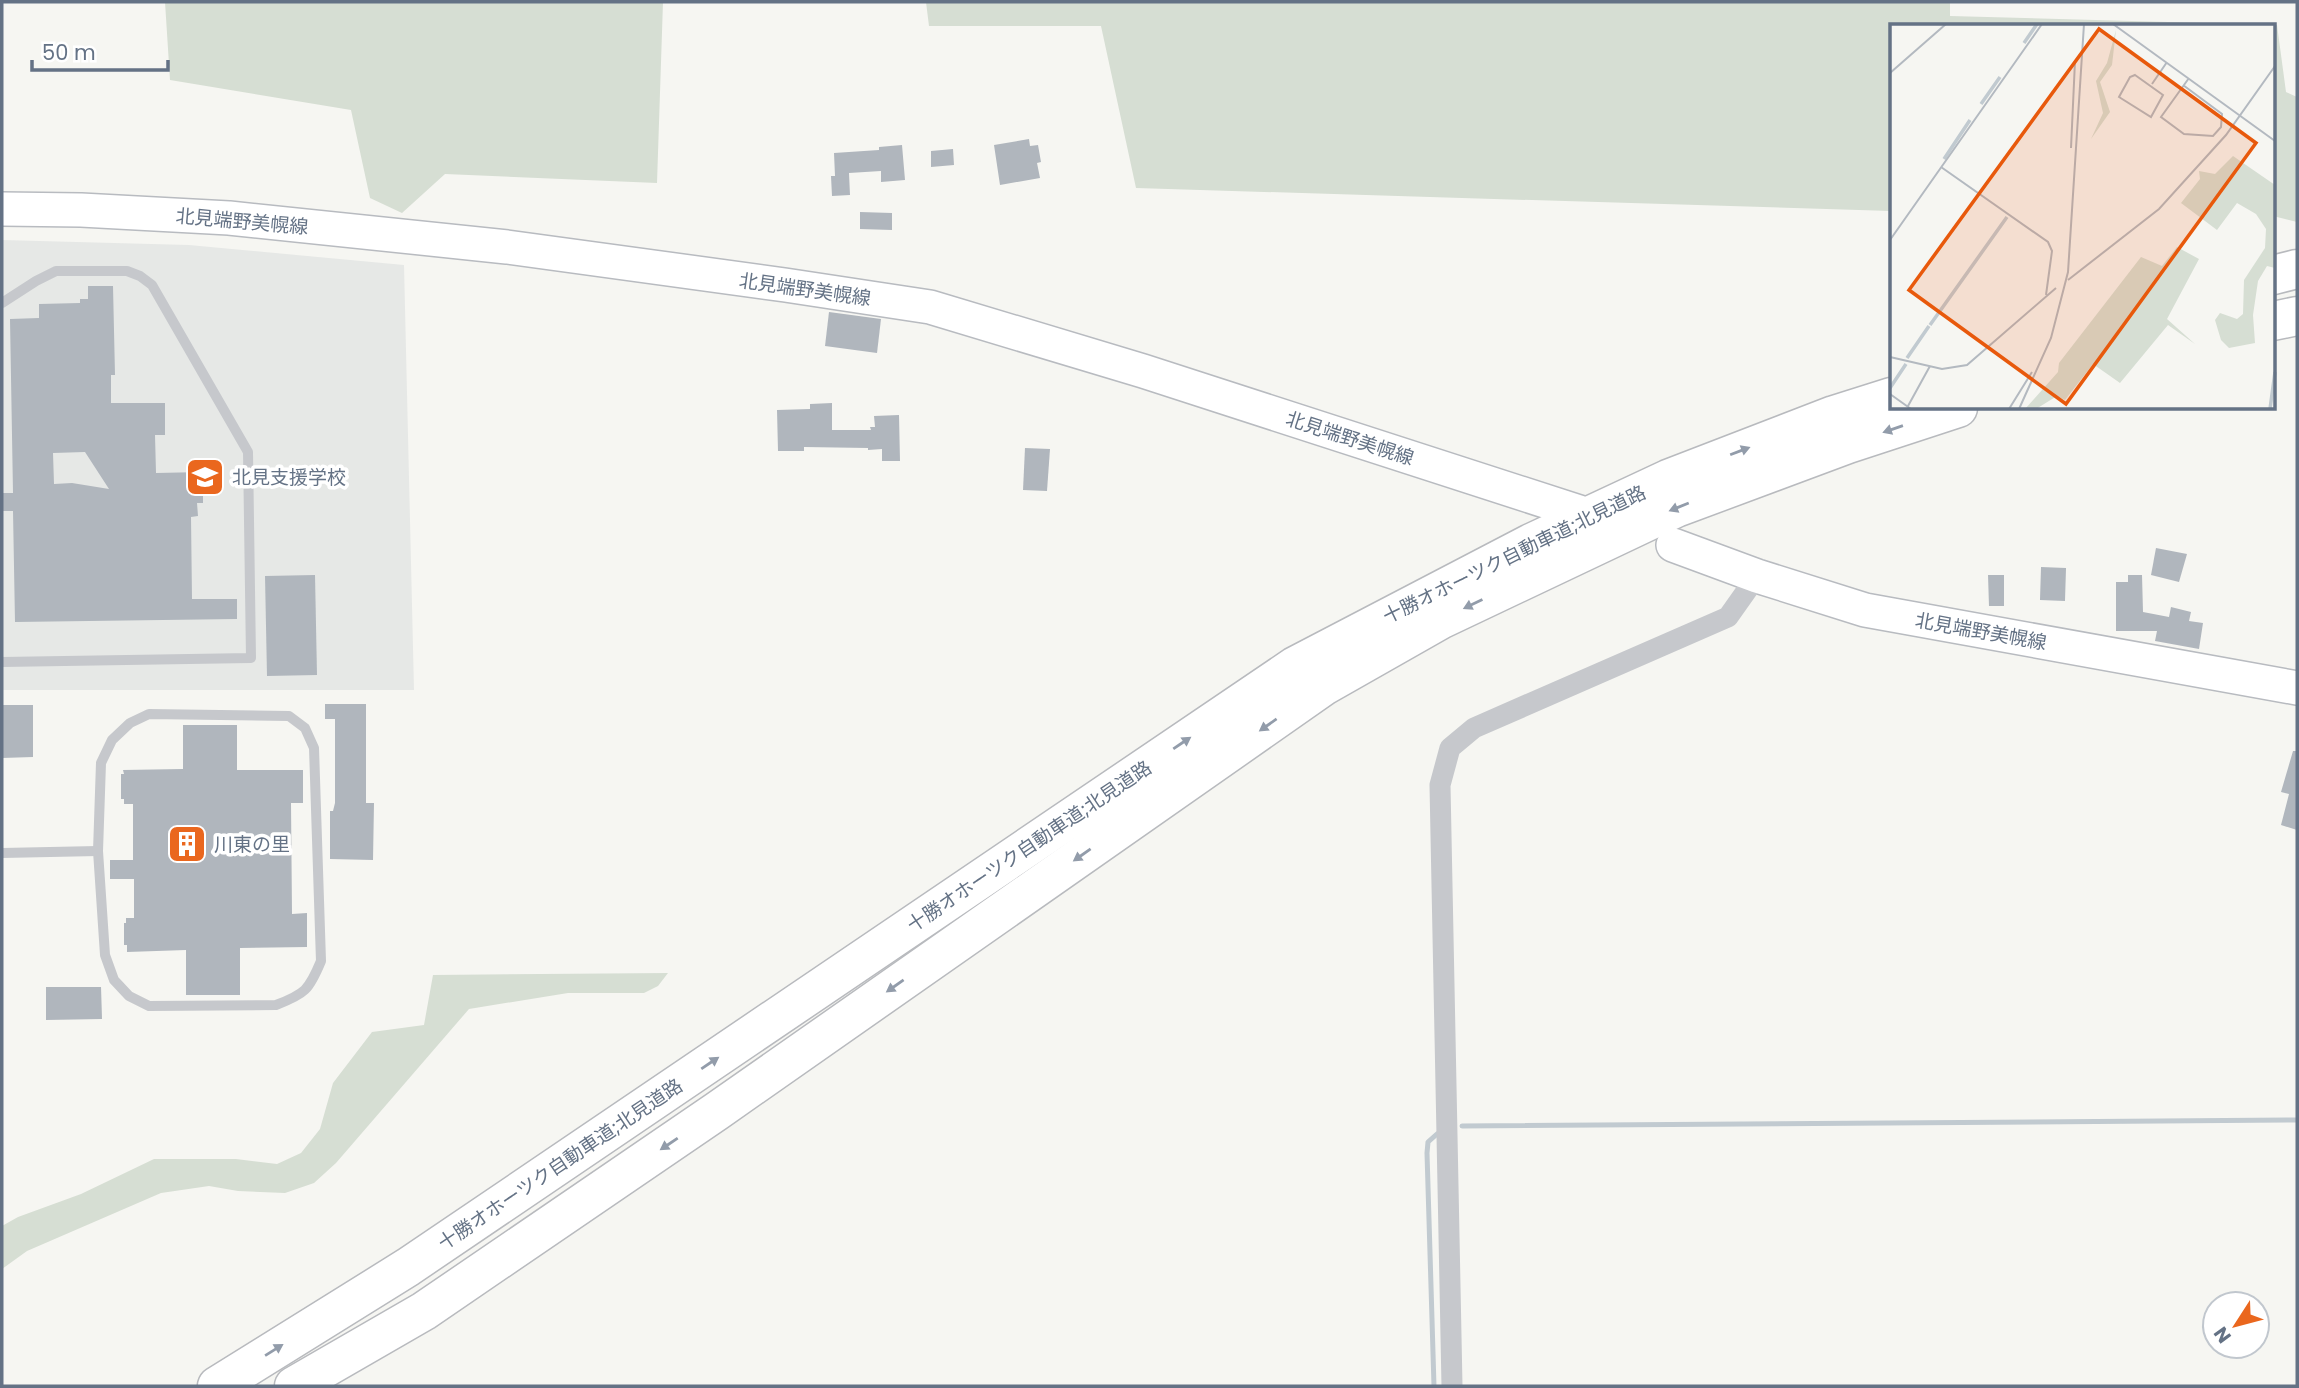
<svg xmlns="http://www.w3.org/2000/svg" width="2299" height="1388" font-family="Poppins,'Noto Sans JP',sans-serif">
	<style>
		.built { fill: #e6e8e6 }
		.green { fill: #d6ded3 }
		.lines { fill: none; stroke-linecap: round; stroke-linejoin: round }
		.stream { stroke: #c1cad0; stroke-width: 5 }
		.building { fill: #b0b6bd; fill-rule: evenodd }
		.primary-casing { stroke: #b8bbc0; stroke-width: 36 }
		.highway-casing { stroke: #b8babe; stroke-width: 41 }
		.lane { stroke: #c6c8cc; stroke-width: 10 }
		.street { stroke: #c6c8cc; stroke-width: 21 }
		.primary { stroke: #fff; stroke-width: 33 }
		.highway { stroke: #fff; stroke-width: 38 }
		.oneway { fill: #929caa }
		.labels { text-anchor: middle; stroke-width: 7; stroke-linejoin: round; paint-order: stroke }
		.street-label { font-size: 19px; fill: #647285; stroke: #fff }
		.poi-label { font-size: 19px; fill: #647285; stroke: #fff; text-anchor: start }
		.inset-river { fill: none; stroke: #c1cad0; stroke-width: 3.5 }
		.inset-road { fill: none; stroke: #b3b9c0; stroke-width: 2 }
		.view { fill: #e8590c; fill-opacity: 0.15; stroke: #e8590c; stroke-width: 3.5 }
		.inset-edge { fill: none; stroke: #647285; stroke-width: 3.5 }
	</style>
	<rect width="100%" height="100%" fill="#f6f6f2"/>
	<!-- built -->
	<polygon class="built" points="2,240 189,245 404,265 414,690 2,690"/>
	<!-- green -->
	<g class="green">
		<polygon points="165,2 663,2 657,183 445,174 402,213 370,198 351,110 170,80"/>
		<polygon points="926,2 1950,2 1950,16 2277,25 2286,92 2297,97 2297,222 2273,216 2273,26 1891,26 1891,211 1136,188 1101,26 929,26"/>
		<polygon points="668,973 658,986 644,993 568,993 469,1009 336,1163 314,1183 285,1193 238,1191 209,1186 161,1193 27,1251 2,1269 2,1226 18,1217 81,1194 154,1159 236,1159 277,1164 301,1153 320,1129 333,1083 372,1032 424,1025 433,975"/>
	</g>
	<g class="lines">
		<!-- stream -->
		<g class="stream">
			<polyline points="1462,1126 2297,1120"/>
			<polyline points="1434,1386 1427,1153 1428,1142 1437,1134"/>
		</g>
	</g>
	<!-- building -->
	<g class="building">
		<polygon points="1029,139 1030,146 1038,145 1041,162 1037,163 1040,178 1000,185 994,145"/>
		<polygon points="902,145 905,180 881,182 881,171 849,173 850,195 832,196 831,176 835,176 834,153 879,150 879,147"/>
		<polygon points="953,149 954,165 931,167 931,151"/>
		<polygon points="860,212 892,213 892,230 860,229"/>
		<path d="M88,286H113L115,375H111V403H165V435H155L156,473L203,472V503H197L198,516L191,517L192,599H237V619L15,622L13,511H2V493H13L10,319L39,318V304L80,303V299H88ZM85,452L109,489L72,483L54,484L53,453Z"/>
		<polygon points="829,312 881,319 877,353 825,346"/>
		<polygon points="832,403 832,430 871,430 870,427 875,427 874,416 899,415 900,461 882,461 882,449 868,450 868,448 804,447 804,451 778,451 777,410 810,409 810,404"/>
		<polygon points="1025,448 1050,449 1047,491 1023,490"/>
		<polygon points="2156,548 2187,554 2179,582 2151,575"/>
		<polygon points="2041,567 2066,568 2065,601 2040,600"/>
		<polygon points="315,575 317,675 267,676 265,576"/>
		<polygon points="1988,575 2004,575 2004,606 1989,606"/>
		<polygon points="2128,575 2142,575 2143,612 2169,617 2171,607 2191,612 2189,621 2203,623 2199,649 2155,641 2157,631 2116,631 2116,582 2128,582"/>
		<polygon points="325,704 366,704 366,803 374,803 373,860 330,859 330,811 333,811 335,803 335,719 325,719"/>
		<polygon points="2,705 33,705 33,757 2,758"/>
		<polygon points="183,725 237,725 237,770 303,770 303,803 291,803 292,914 307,913 307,947 240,948 240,995 186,995 186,950 127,952 127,945 124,945 124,923 126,923 126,918 134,918 134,879 110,879 110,860 133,860 133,804 124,804 124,799 121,799 121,774 124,774 123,770 183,769"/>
		<polygon points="2293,751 2297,751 2297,830 2281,825 2289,794 2281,792"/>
		<polygon points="46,987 101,987 102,1019 46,1020"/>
	</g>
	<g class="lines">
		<defs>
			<g id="primary">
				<polyline points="2,209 81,210 229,218 507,247 785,285 930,307 1143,371 1579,512"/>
				<polyline points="1673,545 1757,576 1865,610 2297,688"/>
			</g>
			<g id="highway">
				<polyline points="2273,275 2297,269"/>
				<polyline points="2273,321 2297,316"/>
				<polyline points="217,1386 408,1267 1295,666 1531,543 1668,479 1834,415 1891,397"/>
				<polyline points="294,1386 424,1311 717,1111 1324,686 1442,619 1676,508 1848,444 1958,408"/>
			</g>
		</defs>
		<!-- primary casing -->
		<use href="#primary" class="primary-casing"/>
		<!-- highway casing -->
		<use href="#highway" class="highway-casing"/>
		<!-- lane -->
		<g class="lane">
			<polyline points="2,303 36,281 56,271 127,271 140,276 152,285 248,452 251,658 2,662"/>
			<path d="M149,714L289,716L305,728L314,748L321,961C309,990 305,994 276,1005L149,1006L129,996L114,980L105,955L98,851L101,763L112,740L130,723Z"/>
			<polyline points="2,853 98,851"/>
		</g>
		<!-- street -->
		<polyline class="street" points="1452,1386 1440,785 1450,748 1474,728 1728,617 1757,576"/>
		<!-- primary -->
		<use href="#primary" class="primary"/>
		<!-- highway -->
		<use href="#highway" class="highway"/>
	</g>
	<!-- one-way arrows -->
	<defs><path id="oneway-solid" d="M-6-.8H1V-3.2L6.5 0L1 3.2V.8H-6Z" transform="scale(1.75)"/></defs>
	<g class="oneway">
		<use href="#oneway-solid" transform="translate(1893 429) rotate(161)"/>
		<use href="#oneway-solid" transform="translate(1740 451) rotate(-21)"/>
		<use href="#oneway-solid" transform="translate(1679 507) rotate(158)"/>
		<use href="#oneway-solid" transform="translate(1473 604) rotate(154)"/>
		<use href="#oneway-solid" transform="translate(1268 725) rotate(145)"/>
		<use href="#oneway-solid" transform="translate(1182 743) rotate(-34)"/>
		<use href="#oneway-solid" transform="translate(1082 855) rotate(145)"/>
		<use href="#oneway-solid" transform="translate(895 986) rotate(145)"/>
		<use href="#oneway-solid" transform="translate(710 1063) rotate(-34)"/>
		<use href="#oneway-solid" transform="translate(669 1144) rotate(146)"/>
		<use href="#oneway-solid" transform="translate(274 1350) rotate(-32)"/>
	</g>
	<!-- icons -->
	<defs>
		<symbol id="school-square" viewBox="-11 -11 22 22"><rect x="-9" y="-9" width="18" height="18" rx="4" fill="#ea671e" stroke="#fff"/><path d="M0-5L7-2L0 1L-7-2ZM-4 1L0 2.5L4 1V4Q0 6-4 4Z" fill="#fff"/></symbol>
		<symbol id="building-square" viewBox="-11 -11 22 22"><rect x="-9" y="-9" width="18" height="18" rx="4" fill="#ea671e" stroke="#fff"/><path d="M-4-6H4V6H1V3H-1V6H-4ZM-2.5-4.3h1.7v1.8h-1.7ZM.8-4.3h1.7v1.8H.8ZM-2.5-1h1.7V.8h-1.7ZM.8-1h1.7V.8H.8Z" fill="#fff"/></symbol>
	</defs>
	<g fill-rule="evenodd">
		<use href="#school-square" x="183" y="455" width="44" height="44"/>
		<use href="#building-square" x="165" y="822" width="44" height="44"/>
	</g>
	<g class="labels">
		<!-- street labels -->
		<g class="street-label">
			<text transform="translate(242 221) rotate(5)" y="7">北見端野美幌線</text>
			<text transform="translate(805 289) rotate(8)" y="7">北見端野美幌線</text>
			<text transform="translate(1350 438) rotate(18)" y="7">北見端野美幌線</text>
			<text transform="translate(1514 554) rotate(-26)" y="7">十勝オホーツク自動車道;北見道路</text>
			<text transform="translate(1981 631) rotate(10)" y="7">北見端野美幌線</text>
			<text transform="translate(1029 846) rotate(-34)" y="7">十勝オホーツク自動車道;北見道路</text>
			<text transform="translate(560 1164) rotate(-34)" y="7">十勝オホーツク自動車道;北見道路</text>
		</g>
		<!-- poi labels -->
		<g class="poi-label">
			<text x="232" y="484">北見支援学校</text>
			<text x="214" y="851">川東の里</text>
		</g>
	</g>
	<!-- overview -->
	<g transform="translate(1890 24)">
		<rect width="385" height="385" fill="#f6f6f2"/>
		<path d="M226,6L222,41L210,58L220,88L201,115L213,89L206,57L217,39ZM343,132L385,161V244L377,242L368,257L363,291L365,319L339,324L331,316L325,296L330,289L347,295L353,290L354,256L375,224L376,205L366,190L347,179L327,206L291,179L310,155L309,147L325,150ZM287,223L309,235L277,295L305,320L278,301L230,359L203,340L175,376L167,372L146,385H135L168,348L169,339L251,233L272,242Z" fill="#d6ded3"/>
		<path class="inset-river" d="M134,19L147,0M91,80L110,53M54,135L80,96M40,301L117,193M17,334L39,302M0,364L16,340M380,385L385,348"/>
		<path class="inset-road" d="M223,0L385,117M0,49L56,0M245,51L273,71L261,93L229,73L240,53ZM262,60L277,38M293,61L332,90L331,103L323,112L294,110L271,93L299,54M181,124L185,37M51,143L158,218L162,227L156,271M0,216L152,0M178,256L269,185L336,111L385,42M0,333L52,345L77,341L166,264M0,370L21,385M18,382L40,342M119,385L142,348M129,385L161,314L178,248L194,0"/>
		<path class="view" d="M209,5L366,119L176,380L19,266Z"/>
		<rect width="385" height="385" class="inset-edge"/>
	</g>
	<!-- border -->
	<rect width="2299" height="1388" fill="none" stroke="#647285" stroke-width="7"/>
	<!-- north arrow -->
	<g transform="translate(2236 1325) rotate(234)"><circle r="33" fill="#ffffff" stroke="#c1c7ce" stroke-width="2"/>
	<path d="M0-5L12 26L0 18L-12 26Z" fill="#ea671e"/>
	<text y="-10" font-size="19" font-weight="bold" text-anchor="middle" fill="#647285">N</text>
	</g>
	<!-- scale -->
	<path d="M32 60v10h136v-10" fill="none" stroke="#647285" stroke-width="3.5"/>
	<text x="42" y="60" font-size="21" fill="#647285" stroke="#ffffff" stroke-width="5" paint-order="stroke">50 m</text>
</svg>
